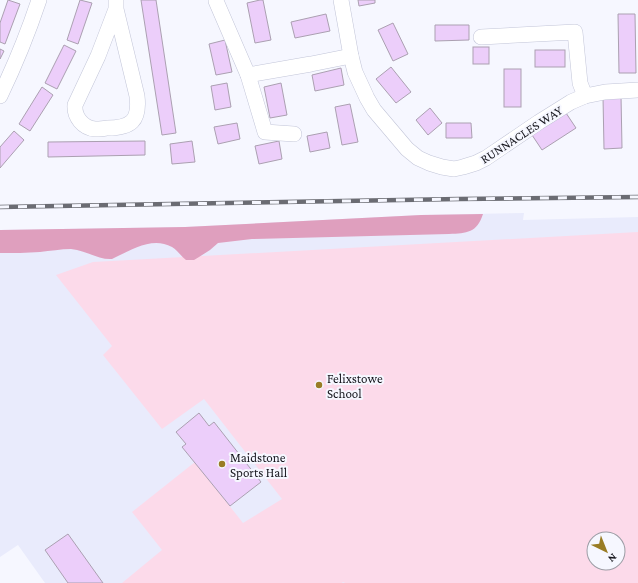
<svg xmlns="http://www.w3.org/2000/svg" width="638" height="583" font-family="'Crimson Pro',serif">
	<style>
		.built { fill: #e9ebfc; fill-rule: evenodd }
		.green { fill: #fcdaea; fill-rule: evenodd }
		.forest { fill: #df9fbe }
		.building { fill: #eccefa; stroke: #aba0b1 }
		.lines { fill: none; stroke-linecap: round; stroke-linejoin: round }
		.minor-casing { stroke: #c2c5d8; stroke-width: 16 }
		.minor { stroke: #fff; stroke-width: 15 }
		.rail-casing { stroke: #6b6c73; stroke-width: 4.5 }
		.rail { stroke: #f6f7ff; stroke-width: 3; stroke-dasharray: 9; stroke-linecap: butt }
		.poi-dot { fill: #997c25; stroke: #f6f7ff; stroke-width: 1.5 }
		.labels { text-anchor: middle; stroke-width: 4; stroke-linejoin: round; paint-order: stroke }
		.street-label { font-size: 13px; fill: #16161d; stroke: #f6f7ff }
		.poi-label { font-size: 13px; fill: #16161d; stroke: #f6f7ff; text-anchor: start }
	</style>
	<rect width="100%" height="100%" fill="#f6f7ff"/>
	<!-- built -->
	<path class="built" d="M524,213L523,220L638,217V583H45L18,545L0,557V230L185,227L421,215ZM594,539H618V563H594Z"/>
	<!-- green -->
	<path class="green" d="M638,232V583H345L343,582L342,583H122L162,550L132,512L195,462L243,523L282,499L204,399L162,429L103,355L112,346L56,275L93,262ZM594,539H618V563H594Z"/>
	<!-- forest -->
	<path class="forest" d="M483,214C477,233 467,233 449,234L252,239L218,243L210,250L199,257L194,260H186C181,256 177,250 172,247C152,236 131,250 112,259C98,260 85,250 71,249C61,249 50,251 40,252C27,253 13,253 0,253V230L185,227L421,215Z"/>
	<!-- building -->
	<g class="building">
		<polygon points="8,0 20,4 5,44 0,42 0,23"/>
		<polygon points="80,0 92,3 78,44 67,40"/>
		<polygon points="141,0 156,0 176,133 162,135"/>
		<polygon points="260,0 263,0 271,40 255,43 247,3"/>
		<polygon points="358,0 375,0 375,3 359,6"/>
		<polygon points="326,14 330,31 295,38 291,22"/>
		<polygon points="618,14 635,14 636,73 619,73"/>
		<polygon points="393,23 408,54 393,61 378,30"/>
		<polygon points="435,25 469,25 469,40 435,41"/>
		<polygon points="225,40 232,72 216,75 209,44"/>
		<polygon points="64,45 76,51 57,89 45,83"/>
		<rect x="473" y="47" width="16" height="17"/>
		<polygon points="0,49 4,51 0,59"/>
		<rect x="535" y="50" width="30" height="17"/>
		<polygon points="391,67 411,92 396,103 376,79"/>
		<polygon points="341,68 344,85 315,91 312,75"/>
		<rect x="504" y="69" width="17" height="38"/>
		<polygon points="227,83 231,107 215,110 211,86"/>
		<polygon points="281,83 287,115 270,118 264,87"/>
		<polygon points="42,87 53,95 30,131 19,124"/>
		<polygon points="621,96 622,148 604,149 603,97"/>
		<polygon points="350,104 358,142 342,145 335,107"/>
		<polygon points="430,108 442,123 428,135 416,120"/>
		<polygon points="566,113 576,128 542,150 532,135"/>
		<polygon points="237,123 240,139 218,144 214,127"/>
		<polygon points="446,123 471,123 472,138 446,138"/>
		<polygon points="14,131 24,140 0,168 0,147"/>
		<polygon points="327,132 330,148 310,152 307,136"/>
		<polygon points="145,141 145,155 48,157 48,142"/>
		<polygon points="192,141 195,162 172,164 170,144"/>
		<polygon points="279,141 282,159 259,164 255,146"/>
		<polygon points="199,413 209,426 214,422 261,482 230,506 182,447 186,444 176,432"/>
		<polygon points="68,534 103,583 68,583 45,550"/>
	</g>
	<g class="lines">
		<defs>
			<g id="minor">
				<polyline points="341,0 351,56 355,72 367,98 374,110 407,149 418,158 429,163 442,167 454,169 463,167 476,163 486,158 539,122 571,102 585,96 605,92 638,90"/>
				<polyline points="216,1 248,75 265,132 294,134"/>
				<path d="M116,9L98,56L75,105C74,117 83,128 95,129C99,129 103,129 107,128C131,128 140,121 137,96L116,9V0"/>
				<polyline points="481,37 575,32 580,83 585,96"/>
				<polyline points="248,75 311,64 351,56"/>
				<path d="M0,96C15,65 28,33 39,0"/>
			</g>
		</defs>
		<!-- minor casing -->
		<use href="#minor" class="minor-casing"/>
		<!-- minor -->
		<use href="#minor" class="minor"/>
		<defs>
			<polyline id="rail" points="0,207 459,199 638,197"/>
		</defs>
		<!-- rail casing -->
		<use href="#rail" class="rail-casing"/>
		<!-- rail -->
		<use href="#rail" class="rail"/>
	</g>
	<!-- markers -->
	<g class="poi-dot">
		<circle cx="319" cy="385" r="4"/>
		<circle cx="222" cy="464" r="4"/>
	</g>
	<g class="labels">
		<!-- street labels -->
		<g class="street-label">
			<text transform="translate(521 134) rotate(-33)" y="5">RUNNACLES WAY</text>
		</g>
		<!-- poi labels -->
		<g class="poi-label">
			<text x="327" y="383">Felixstowe<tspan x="327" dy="15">School</tspan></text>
			<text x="230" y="462">Maidstone<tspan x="230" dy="15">Sports Hall</tspan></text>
		</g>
	</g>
	<!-- north arrow -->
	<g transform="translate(606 551) rotate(137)"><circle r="19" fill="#f6f7ff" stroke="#9c9da5"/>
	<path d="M0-3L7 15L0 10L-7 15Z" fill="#997c25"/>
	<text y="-6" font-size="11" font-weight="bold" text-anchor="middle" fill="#16161d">N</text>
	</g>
</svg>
